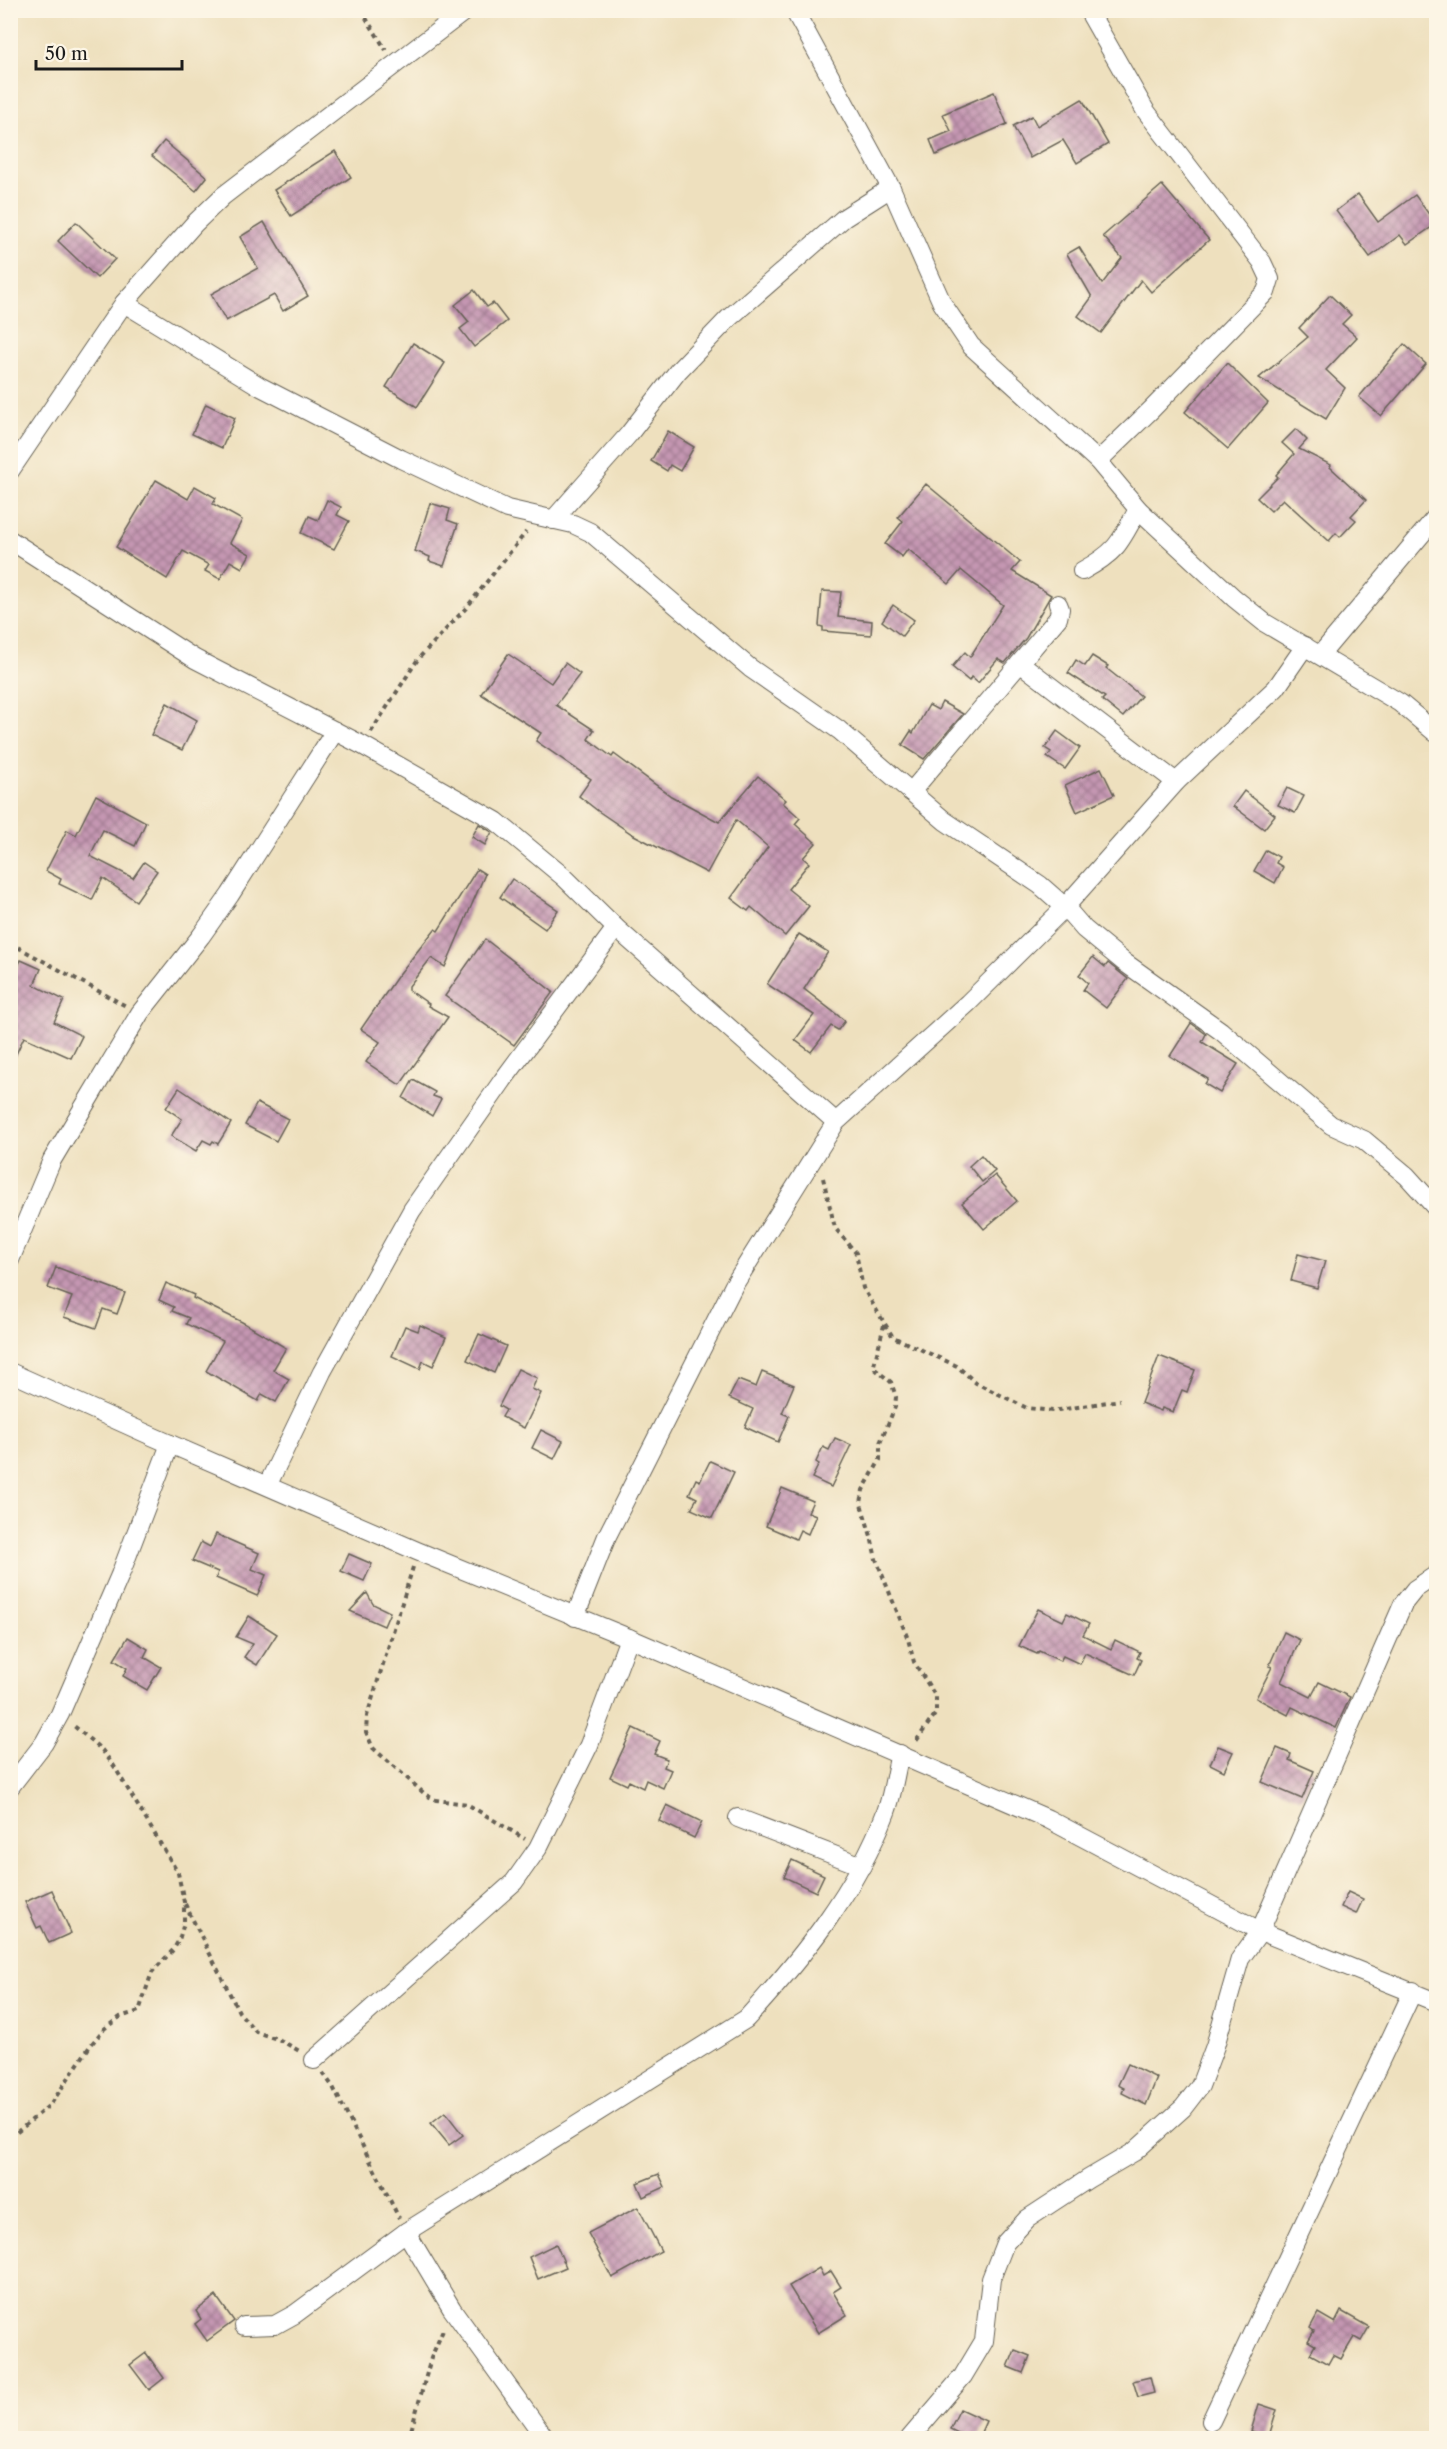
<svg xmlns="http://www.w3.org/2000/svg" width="1447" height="2449" font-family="'Libre Caslon Text',serif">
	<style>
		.building { fill: url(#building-cross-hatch) }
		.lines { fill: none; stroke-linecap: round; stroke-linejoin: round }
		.minor-casing { stroke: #666155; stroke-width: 20 }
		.path { stroke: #666155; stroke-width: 4; stroke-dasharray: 4.5 4.5; stroke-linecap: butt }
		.minor { stroke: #fff; stroke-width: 18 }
	</style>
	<defs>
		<pattern id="building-cross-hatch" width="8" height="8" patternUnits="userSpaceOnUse" patternTransform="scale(1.5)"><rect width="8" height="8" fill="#c597b2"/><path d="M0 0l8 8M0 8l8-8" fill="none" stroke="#9f7a90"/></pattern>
	</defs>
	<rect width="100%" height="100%" fill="#fcf5e5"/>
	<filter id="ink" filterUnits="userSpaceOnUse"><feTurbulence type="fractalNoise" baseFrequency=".0167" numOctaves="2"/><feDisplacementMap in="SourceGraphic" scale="12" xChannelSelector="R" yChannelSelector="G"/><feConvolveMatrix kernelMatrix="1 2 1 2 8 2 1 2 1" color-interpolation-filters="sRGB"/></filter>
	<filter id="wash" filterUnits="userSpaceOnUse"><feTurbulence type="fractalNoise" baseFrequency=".008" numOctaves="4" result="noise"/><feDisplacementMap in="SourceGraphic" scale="24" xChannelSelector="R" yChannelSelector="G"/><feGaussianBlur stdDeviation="1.35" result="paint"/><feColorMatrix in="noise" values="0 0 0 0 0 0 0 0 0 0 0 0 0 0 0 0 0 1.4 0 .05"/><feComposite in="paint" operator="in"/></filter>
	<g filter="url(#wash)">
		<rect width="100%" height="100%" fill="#eee0be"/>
		<g id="blocks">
			<!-- building -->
			<g class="building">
				<polygon points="994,92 1007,124 936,155 930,140 951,131 943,114"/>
				<polygon points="1082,99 1108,144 1077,163 1063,140 1030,158 1013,126 1032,116 1037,126"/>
				<polygon points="164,141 207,177 196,191 152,156"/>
				<polygon points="335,151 351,177 291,216 274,190"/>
				<polygon points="1162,185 1209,240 1151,292 1141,280 1101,333 1078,316 1092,297 1067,254 1079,247 1102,284 1122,258 1103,236"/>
				<polygon points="1358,194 1378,222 1415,195 1436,224 1407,244 1400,235 1370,257 1336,211"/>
				<polygon points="76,222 115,259 97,278 58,241"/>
				<polygon points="264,222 308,296 283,311 274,295 226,321 211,294 258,268 240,237"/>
				<polygon points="474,290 487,307 493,303 507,321 474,347 460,329 469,322 455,305"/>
				<polygon points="1330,295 1351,315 1342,324 1357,337 1326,370 1345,388 1326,419 1259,378 1308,337 1299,328"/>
				<polygon points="413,343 445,363 417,407 386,387"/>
				<polygon points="1404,344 1426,364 1381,416 1359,397"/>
				<polygon points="1227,363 1268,403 1228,449 1185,412"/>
				<polygon points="206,404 235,418 222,448 192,434"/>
				<polygon points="1296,429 1307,440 1299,449 1331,465 1330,467 1366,500 1351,516 1356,520 1340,537 1336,533 1329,541 1283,499 1271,511 1257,498 1278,477 1276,475 1294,454 1282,443"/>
				<polygon points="668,431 694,447 680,471 670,465 667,471 651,461"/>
				<polygon points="156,480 188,499 195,486 216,498 213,504 242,520 230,543 250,554 242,568 230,561 220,579 205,571 209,565 183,551 167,579 116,547"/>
				<polygon points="926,484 1020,562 1012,571 1051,595 1026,638 1005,663 998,659 978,683 971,677 969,681 952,667 965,652 970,657 1003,605 961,570 949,584 908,549 902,557 885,544 903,521 898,517"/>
				<polygon points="327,500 341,507 337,515 349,521 334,549 301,533 309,516 318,520"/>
				<polygon points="430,503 450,509 447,520 458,524 444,566 429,561 430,557 415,551"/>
				<polygon points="822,591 841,592 838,617 872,621 871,635 823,631 823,627 819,626"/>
				<polygon points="893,605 914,620 902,636 882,621"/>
				<polygon points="508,654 551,683 565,663 580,674 556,705 594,730 588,739 612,757 614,754 671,796 719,822 758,776 786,800 783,803 800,818 795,824 816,843 803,858 809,863 788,889 809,906 785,936 751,907 748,911 731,898 768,847 736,820 707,873 632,834 598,811 579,796 591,779 536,741 541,733 481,694"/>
				<polygon points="1092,656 1108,666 1106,668 1141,696 1123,717 1102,700 1105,697 1068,673 1076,660 1085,666"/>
				<polygon points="942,702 963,714 924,759 902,745 911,731 913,733 929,705 938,710"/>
				<polygon points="167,703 197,720 182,750 151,735"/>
				<polygon points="1057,731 1080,748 1065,769 1047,757 1051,752 1045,748"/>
				<polygon points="1101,768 1114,795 1077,812 1065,785"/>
				<polygon points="1287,788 1304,796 1295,813 1278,805"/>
				<polygon points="1244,791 1275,815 1264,829 1233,806"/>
				<polygon points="96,795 146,822 135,846 103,830 90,856 133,878 144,862 157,871 136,901 103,878 92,900 59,884 61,879 46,871 67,830 76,835"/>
				<polygon points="479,824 492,832 485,845 472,837"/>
				<polygon points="1266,850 1279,857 1276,863 1283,867 1275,883 1254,871"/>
				<polygon points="477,869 485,874 445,967 431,958 409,986 409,990 429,1004 428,1006 448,1017 400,1085 366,1062 380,1042 361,1029 397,977 435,929 438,931"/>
				<polygon points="512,879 558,910 545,929 500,897"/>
				<polygon points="799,934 828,952 804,989 845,1021 838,1030 831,1026 811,1052 795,1040 814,1015 767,984"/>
				<polygon points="485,939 553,992 514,1045 445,996"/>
				<polygon points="1093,957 1105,967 1108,963 1128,979 1106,1008 1083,990 1088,983 1079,975"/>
				<polygon points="21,960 41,969 34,985 64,1000 54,1022 82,1036 71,1058 24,1037 10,1067 10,982"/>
				<polygon points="1191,1023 1206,1034 1202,1042 1238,1064 1220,1093 1205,1084 1208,1079 1170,1056"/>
				<polygon points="413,1080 435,1092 433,1096 441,1099 432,1116 403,1098"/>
				<polygon points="179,1088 231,1123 218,1144 213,1141 211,1144 203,1140 196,1151 171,1136 182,1119 166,1108"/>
				<polygon points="257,1103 288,1119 276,1141 245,1125"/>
				<polygon points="981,1155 995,1171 982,1182 969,1166"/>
				<polygon points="995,1175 1017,1201 984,1229 962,1203"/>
				<polygon points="1298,1254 1325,1261 1317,1288 1291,1281"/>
				<polygon points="56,1267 125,1293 117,1314 103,1309 96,1328 64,1317 72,1297 48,1288"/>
				<polygon points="166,1283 194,1295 193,1298 242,1322 286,1348 273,1370 289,1379 276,1402 262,1394 258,1401 206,1371 223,1341 186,1324 189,1318 172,1311 174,1307 159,1300"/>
				<polygon points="420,1325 446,1337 433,1366 423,1361 420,1369 392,1356 405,1326 418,1331"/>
				<polygon points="479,1334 506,1346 494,1373 467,1360"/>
				<polygon points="1159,1356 1195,1370 1187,1392 1182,1390 1173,1412 1162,1408 1161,1411 1141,1403"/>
				<polygon points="518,1369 537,1378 532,1389 541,1393 524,1428 502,1417 506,1410 499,1406"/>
				<polygon points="762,1372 794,1385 782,1413 789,1416 778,1442 745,1427 753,1409 729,1398 738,1380 756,1387"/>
				<polygon points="541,1430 563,1441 554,1459 532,1448"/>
				<polygon points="835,1438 851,1445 831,1487 812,1478 819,1464 816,1462 823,1447 829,1450"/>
				<polygon points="710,1461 734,1472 712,1518 691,1509 697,1498 689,1494 696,1479 700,1481"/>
				<polygon points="782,1488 813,1501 808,1512 816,1515 808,1534 800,1530 796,1539 766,1526"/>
				<polygon points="216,1534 259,1553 252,1569 266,1575 257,1596 216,1578 218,1572 192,1561 201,1542 210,1547"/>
				<polygon points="349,1554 372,1564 364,1581 341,1571"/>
				<polygon points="367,1593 373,1604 390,1612 384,1626 350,1611"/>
				<polygon points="1038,1609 1063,1621 1067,1613 1089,1624 1083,1635 1111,1649 1115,1640 1140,1652 1137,1658 1141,1660 1134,1675 1085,1653 1080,1664 1063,1656 1060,1661 1039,1651 1037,1654 1019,1646"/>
				<polygon points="249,1616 277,1634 257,1665 244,1657 253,1644 236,1637"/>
				<polygon points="1284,1632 1300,1640 1281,1682 1311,1697 1319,1682 1350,1697 1336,1728 1292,1707 1288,1715 1256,1698 1272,1667 1269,1666"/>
				<polygon points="128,1637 148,1649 144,1657 161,1667 147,1690 123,1676 127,1668 114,1660"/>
				<polygon points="633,1728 660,1741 654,1754 667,1759 664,1767 671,1770 663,1788 646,1780 643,1788 629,1781 627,1785 610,1777"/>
				<polygon points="1218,1746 1233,1752 1224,1771 1210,1764"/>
				<polygon points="1277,1748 1291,1754 1289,1760 1314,1771 1302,1799 1262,1782"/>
				<polygon points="667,1805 702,1822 694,1838 659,1821"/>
				<polygon points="792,1860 824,1875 816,1892 784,1877"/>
				<polygon points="52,1890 71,1933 49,1943 41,1926 37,1928 25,1902"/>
				<polygon points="1348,1892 1363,1899 1356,1914 1341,1907"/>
				<polygon points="1128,2064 1157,2078 1146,2105 1122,2093 1124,2088 1118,2085"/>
				<polygon points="445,2112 463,2135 449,2145 431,2123"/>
				<polygon points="659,2174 665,2187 643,2197 637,2183"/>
				<polygon points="638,2207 661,2251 612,2278 588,2233"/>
				<polygon points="556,2244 566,2267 538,2279 529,2257"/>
				<polygon points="819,2268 823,2276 831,2271 841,2287 833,2292 847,2315 818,2333 789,2286"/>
				<polygon points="216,2296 234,2321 207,2341 195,2324 201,2319 196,2311"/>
				<polygon points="1341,2311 1369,2327 1361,2341 1354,2337 1341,2359 1333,2355 1328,2364 1310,2354 1315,2345 1308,2341 1314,2331 1310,2328 1318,2313 1335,2323"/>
				<polygon points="1015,2350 1030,2356 1023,2373 1008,2367"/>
				<polygon points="146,2353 164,2378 149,2390 130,2365"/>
				<polygon points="1150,2377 1154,2393 1138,2397 1133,2381"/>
				<polygon points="1259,2404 1277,2410 1269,2436 1251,2431"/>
				<polygon points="960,2409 986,2421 978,2439 970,2439 950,2429"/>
			</g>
		</g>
	</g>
	<g filter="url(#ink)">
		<use href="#blocks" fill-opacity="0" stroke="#666155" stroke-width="1.5"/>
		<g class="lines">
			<defs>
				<g id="minor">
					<polyline points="794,10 891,188 942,303 971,346 1098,461 1138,509 1234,598 1265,623 1400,703 1436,733"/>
					<polyline points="1088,10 1145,110 1262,262 1270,279 1266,292 1151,410 1098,461"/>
					<polyline points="124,303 261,387 401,459 507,509 573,524 590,532 750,668 839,730 945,821 1040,885 1065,907 1084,929 1124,962 1221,1031 1331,1125 1364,1140 1407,1176 1436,1208"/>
					<polyline points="10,471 124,303 194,224 223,196 466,10"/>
					<polyline points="553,520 629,434 678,371 729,318 844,218 891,188"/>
					<polyline points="10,540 195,659 362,745 496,821 565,878 616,928 836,1122"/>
					<path d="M1082,571C1117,552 1120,543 1138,509"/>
					<polyline points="1321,654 1436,517"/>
					<polyline points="1020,663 1176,782"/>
					<polyline points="911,792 1058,618 1060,609 1058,604"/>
					<polyline points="10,1260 52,1160 140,1013 201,936 230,895 335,731"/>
					<polyline points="10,1372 154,1437 417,1551 629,1638 1048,1819 1260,1931 1436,2002"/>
					<polyline points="268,1484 322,1372 412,1210 503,1080 616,928"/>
					<polyline points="575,1617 607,1536 734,1285 836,1122 968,1003 1065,907 1176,782 1276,688 1305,646"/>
					<polyline points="10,1787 44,1743 60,1714 120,1575 170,1444"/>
					<polyline points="738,1818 862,1866"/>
					<polyline points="314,2060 514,1882 538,1848 589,1745 629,1638"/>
					<polyline points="406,2232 452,2309 545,2438"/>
					<path d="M244,2326L275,2325L295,2314L406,2232L746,2019C803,1957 856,1891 886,1812C893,1794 895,1773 900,1754"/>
					<polyline points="1211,2421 1413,1991"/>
					<polyline points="910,2438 963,2376 984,2341 991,2279 1005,2243 1027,2219 1088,2179 1134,2152 1183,2108 1200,2086 1215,2046 1240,1959 1260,1931 1403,1604 1415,1589 1436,1575"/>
				</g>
			</defs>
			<!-- minor casing -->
			<use href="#minor" class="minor-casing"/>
			<!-- path -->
			<g class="path">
				<polyline points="361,10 386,50"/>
				<polyline points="371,732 418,659 467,607 526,532"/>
				<polyline points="10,943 126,1006"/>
				<polyline points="823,1178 835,1228 856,1253 863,1288 893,1337 957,1366 976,1383 1027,1408 1053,1411 1120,1400"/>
				<polyline points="884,1325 874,1365 875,1369 891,1382 896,1397 895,1407 880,1443 880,1460 863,1490 861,1504 871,1536 876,1559 908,1639 914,1662 936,1697 936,1713 914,1744"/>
				<polyline points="413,1567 367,1716 366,1732 373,1748 426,1795 436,1800 467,1804 525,1839"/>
				<polyline points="185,1904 239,2012 256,2032 280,2040 301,2052"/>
				<polyline points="323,2073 333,2087 399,2218"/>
				<polyline points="10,2138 51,2104 90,2046 104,2029 120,2017 139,2011 152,1972 173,1950 179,1940 184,1923 184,1902 178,1873 114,1766 102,1750 74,1726"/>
				<polyline points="409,2438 431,2358 444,2328"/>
			</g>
			<!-- minor -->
			<use href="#minor" class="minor"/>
		</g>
	</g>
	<!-- margin -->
	<rect width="1447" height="2449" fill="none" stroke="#fcf5e5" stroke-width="36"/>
	<!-- scale -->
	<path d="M36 60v9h146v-9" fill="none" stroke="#1c1c1c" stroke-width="3"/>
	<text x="45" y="60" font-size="18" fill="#1c1c1c" stroke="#fcf5e5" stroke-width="4.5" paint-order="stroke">50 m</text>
</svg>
